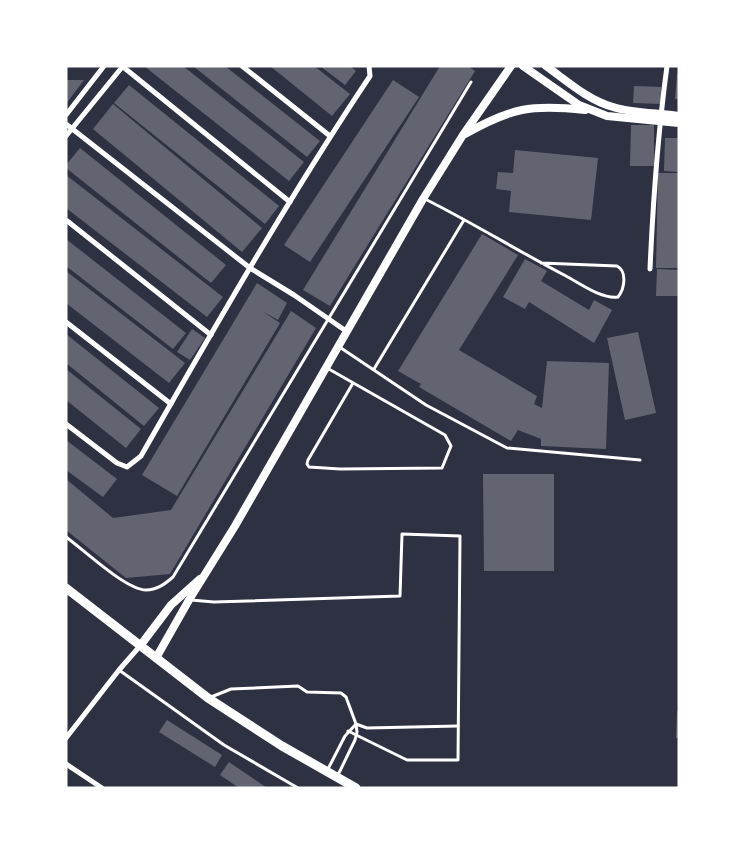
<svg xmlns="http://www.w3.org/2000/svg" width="745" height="854" font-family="Inter,sans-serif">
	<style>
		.building { fill: #626471 }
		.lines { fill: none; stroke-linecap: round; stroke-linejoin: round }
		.service { stroke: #fff; stroke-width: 3 }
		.minor { stroke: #fff; stroke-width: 5 }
		.tertiary { stroke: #fff; stroke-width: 8 }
		.secondary { stroke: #fff; stroke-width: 9 }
	</style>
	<rect width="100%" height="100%" fill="#2d3142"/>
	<!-- building -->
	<g class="building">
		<polygon points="144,66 183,66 304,162 289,181"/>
		<polygon points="193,66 225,66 320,141 307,157"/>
		<polygon points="270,66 314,66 350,94 332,116"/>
		<polygon points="320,66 350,66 356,71 345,85"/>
		<polygon points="440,66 468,66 475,71 330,306 303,290"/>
		<polygon points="677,74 679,74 679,99 675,99"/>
		<polygon points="66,80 84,80 66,104"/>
		<polygon points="393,80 419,97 310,262 284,245"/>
		<polygon points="129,85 279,206 265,224 114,103"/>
		<polygon points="634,86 661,87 661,104 633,103"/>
		<polygon points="113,104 262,228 242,252 93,129"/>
		<polygon points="631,125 654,125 654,166 630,166"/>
		<polygon points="665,138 679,138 679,172 664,171"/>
		<polygon points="80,148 226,265 211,283 66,168 66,165"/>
		<polygon points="515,150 598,158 591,220 509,212 511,191 496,189 498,172 513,173"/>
		<polygon points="658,173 679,173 679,268 656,268"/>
		<polygon points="66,175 223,297 207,317 66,208"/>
		<polygon points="482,234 518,255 459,350 537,396 534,404 542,408 547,361 609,363 606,449 541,446 541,439 518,430 511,441 419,387 421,384 398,371"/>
		<polygon points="66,239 186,333 173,349 66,266"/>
		<polygon points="525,259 547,271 541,281 589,310 594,300 612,310 594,343 529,302 525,309 503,297"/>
		<polygon points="657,269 679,270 679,296 656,296"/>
		<polygon points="66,271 185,363 169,383 66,303"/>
		<polygon points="257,283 287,303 278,320 262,311 280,323 177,496 142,475"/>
		<polygon points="291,311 316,328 170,574 126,578 66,530 66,479 113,518 171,510"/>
		<polygon points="192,329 205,338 190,360 177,352"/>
		<polygon points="638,332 656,413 625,420 607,338"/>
		<polygon points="66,334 159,408 144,426 66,363"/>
		<polygon points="66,369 141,429 126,448 66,400"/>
		<polygon points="66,440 117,479 103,497 66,470"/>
		<polygon points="483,474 554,474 554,571 484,571"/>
		<polygon points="677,711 679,711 679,738 676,738"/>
		<polygon points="167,720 222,755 215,767 159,732"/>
		<polygon points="229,762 267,788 239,788 220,775"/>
	</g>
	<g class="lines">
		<!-- service -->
		<g class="service">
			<path d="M425,199C473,223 518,251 566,276C581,284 601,299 618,297C625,288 627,271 617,266L541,263"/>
			<polyline points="338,346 426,405 507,448 640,460"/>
			<polyline points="327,368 445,435 451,446 442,468 340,469 309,467 307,464 308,460 353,383"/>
			<polyline points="374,369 464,220"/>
			<path d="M66,537C84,550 126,590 146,590C157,590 165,584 173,577L471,82"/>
			<polyline points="191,600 214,602 400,596 402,534 460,536 458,760 407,760 348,731"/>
			<polyline points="119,670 224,745 298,788"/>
			<polyline points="211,697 231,689 298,686 307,692 341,693 346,697 356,724 357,732 355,740 337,777"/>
			<polyline points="356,724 367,728 458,726"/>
			<polyline points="328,769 345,736 356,724"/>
		</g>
		<!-- minor -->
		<g class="minor">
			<polyline points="122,66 290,202"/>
			<polyline points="242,66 330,136"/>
			<polyline points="66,115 104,66"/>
			<polyline points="66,124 250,268 294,295 346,331"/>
			<polyline points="66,136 123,66"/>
			<polyline points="66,220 211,335"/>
			<path d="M650,269C653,201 658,133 667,66"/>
			<polyline points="66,322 171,404"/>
			<path d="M66,424L117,463L127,467L141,456C214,328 288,199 370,76L369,66"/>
			<polyline points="66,738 119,670 140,646"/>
			<polyline points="66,764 102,788"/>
		</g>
		<!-- tertiary -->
		<g class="tertiary">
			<polyline points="523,66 579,105 607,116 679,123"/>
			<path d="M546,66C567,81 588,100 613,107C631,113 659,113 679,116"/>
			<path d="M465,134C511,108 531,104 585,110"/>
			<polyline points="140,646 171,605 200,579"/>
			<polyline points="156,658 189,600 235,526 423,199 463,135 511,66"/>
		</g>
		<!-- secondary -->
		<polyline class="secondary" points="66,588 208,698 282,746 356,788"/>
	</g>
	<!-- border -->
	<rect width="745" height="854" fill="none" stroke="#ffffff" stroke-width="135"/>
</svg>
